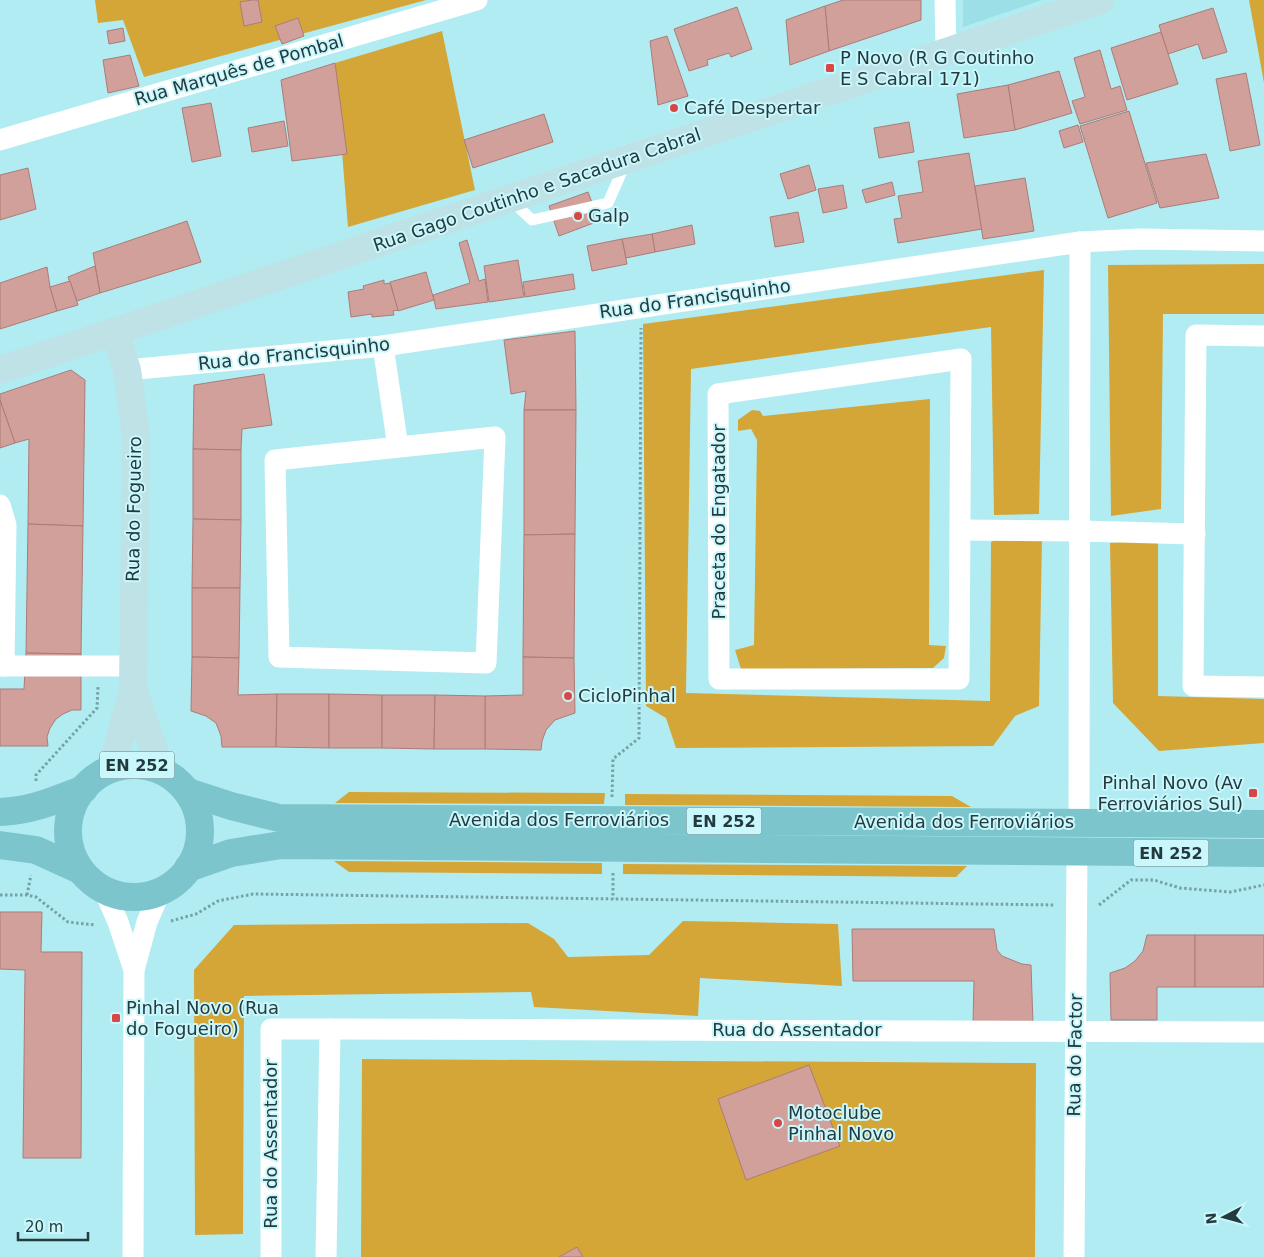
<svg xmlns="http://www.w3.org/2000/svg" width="1264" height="1257" font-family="'DejaVu Sans',sans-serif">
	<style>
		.built { fill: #9cdfe7 }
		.green { fill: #d4a637 }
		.building { fill: #d2a09b; stroke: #ab7c78 }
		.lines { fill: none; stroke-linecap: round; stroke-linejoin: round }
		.path { stroke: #75a1a7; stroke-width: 3; stroke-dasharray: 2.5 2.5; stroke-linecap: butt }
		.lane { stroke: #fff; stroke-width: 11 }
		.street { stroke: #fff; stroke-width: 21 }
		.secondary { stroke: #bee2e6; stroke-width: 28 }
		.primary { stroke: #7dc5cc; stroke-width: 28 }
		.poi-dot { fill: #d64745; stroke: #c9f7fc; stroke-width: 2 }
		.labels { text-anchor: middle; stroke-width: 4; stroke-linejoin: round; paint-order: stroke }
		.shield { fill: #c9f7fc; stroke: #557377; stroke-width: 1 }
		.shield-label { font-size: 16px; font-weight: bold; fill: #233b3e }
		.poi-label { font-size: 18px; fill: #233b3e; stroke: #c9f7fc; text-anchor: start }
		.street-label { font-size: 18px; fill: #233b3e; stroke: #c9f7fc }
	</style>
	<rect width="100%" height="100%" fill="#b1ecf3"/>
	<!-- built -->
	<polygon class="built" points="963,0 1042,0 963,27"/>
	<!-- green -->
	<g class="green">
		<polygon points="95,0 426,0 144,77 123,20 98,23"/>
		<polygon points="1249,0 1264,0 1264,83"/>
		<polygon points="442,31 475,190 348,227 335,63"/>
		<polygon points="1264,264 1264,314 1163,314 1161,509 1111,516 1108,265"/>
		<polygon points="1044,270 1039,514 994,515 991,327 691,369 686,693 990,701 991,542 1003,536 1042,537 1039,706 1015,716 993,746 676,748 666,718 646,706 643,324"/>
		<polygon points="930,399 929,645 946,646 944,658 933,668 741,669 735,650 754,645 757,440 751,429 738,431 738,420 752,410 760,411 763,416"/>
		<polygon points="1158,538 1158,696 1264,699 1264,743 1159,751 1113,703 1110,543"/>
		<polygon points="349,792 605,793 604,804 335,803"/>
		<polygon points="625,794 952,796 971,807 625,805"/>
		<polygon points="334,861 602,863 602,874 349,872"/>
		<polygon points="623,864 967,866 956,877 623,874"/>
		<polygon points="683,921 838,924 842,986 700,978 698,1016 534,1007 531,992 244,996 243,1234 195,1235 194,970 234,925 528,923 554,939 568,957 649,955"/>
		<polygon points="362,1059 1036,1063 1035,1257 361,1257"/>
	</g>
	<!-- building -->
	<g class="building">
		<polygon points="252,0 258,0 262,22 244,26 240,2"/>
		<polygon points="843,0 921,0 921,20 829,51 825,6"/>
		<polygon points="825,6 829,51 790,65 786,20"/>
		<polygon points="737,7 752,49 731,57 729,53 707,60 708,65 689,71 674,29"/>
		<polygon points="1213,8 1227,52 1203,59 1198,44 1168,54 1159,25"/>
		<polygon points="298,18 304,36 282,44 275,26"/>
		<polygon points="123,28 125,41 109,44 107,31"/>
		<polygon points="1161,32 1178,84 1127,100 1111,48"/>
		<polygon points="667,36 688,96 658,105 650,41"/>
		<polygon points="1100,50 1111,89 1120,86 1127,110 1080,124 1072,101 1085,97 1074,58"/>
		<polygon points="130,55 139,86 108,93 103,60"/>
		<polygon points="335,63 347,154 292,161 281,80"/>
		<polygon points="1059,71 1072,113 1015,130 1008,85"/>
		<polygon points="1246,73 1260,145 1230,151 1216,79"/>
		<polygon points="1008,85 1015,130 964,138 957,94"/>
		<polygon points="211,103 221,156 192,162 182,108"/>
		<polygon points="1129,111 1157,203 1108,218 1080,126"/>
		<polygon points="544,114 553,142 473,168 464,140"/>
		<polygon points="284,121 288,146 252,152 248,128"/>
		<polygon points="909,122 914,152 879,158 874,128"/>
		<polygon points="1078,125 1083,142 1064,148 1059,131"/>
		<polygon points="969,153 982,229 898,243 894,219 902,218 898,196 923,192 918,161"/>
		<polygon points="1206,154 1219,198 1160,208 1146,163"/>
		<polygon points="809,165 816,190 788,199 780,174"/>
		<polygon points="28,168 36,209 0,220 0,175"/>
		<polygon points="1025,178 1034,231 983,239 975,186"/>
		<polygon points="892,182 895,195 866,203 862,190"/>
		<polygon points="843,185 847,208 823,213 818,189"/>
		<polygon points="588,192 599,221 559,236 549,206"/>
		<polygon points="798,212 804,242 775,247 770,217"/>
		<polygon points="187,221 201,262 100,293 93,253"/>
		<polygon points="692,225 695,244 655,252 652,234"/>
		<polygon points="652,234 655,252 626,258 622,239"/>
		<polygon points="622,239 627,264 592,271 587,246"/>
		<polygon points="467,240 479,281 485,279 488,302 436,309 433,295 470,283 459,243"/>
		<polygon points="518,260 524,297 489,302 484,266"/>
		<polygon points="95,266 100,293 77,301 68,277"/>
		<polygon points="47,267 50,287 57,311 0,329 0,283"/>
		<polygon points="426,272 434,300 398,311 390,282"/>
		<polygon points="573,274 575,289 525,297 523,282"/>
		<polygon points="384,280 384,284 390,283 398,310 393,311 394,315 372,317 372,314 351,317 348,292 364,289 363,286"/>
		<polygon points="70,281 78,305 57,311 50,287"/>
		<polygon points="575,331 576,410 524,410 526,391 511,394 504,340"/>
		<polygon points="71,370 85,380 83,526 28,524 29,439 15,443 0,400 0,394"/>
		<polygon points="264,374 272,425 242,429 241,450 193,449 194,385"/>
		<polygon points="0,400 15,443 0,448"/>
		<polygon points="524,410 576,410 575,534 524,535"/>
		<polygon points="193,449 241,450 241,520 193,519"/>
		<polygon points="193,519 241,520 240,588 192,588"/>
		<polygon points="28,524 83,526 81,654 26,653"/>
		<polygon points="575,534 574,658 523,657 524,535"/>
		<polygon points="192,588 240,588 239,658 192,657"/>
		<polygon points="26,653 81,654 81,710 72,710 63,714 56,719 50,728 47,737 48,746 0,746 0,689 24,689"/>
		<polygon points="192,657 239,658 238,695 277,694 276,747 222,747 221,736 216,723 206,716 191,711"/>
		<polygon points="523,657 574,658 575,713 555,720 546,730 542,741 541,750 485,749 485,696 523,695"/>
		<polygon points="277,694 329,694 329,748 276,747"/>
		<polygon points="329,694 382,695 382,748 329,748"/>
		<polygon points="382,695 435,695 434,749 382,748"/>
		<polygon points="435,695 485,696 485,749 434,749"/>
		<polygon points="0,912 42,912 41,952 82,952 81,1158 23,1158 25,970 0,969"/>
		<polygon points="852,929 994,929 997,950 1002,956 1022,964 1031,965 1033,1024 973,1023 974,981 853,981"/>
		<polygon points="1147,935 1195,935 1195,987 1157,987 1157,1020 1111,1020 1110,973 1125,968 1135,961 1143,951"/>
		<rect x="1195" y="935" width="69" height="52"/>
		<polygon points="809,1065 840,1146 746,1180 718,1099"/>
		<polygon points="577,1247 583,1257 559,1257"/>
	</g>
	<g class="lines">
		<!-- path -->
		<g class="path">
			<polyline points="36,781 36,775 97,708 98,687"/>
			<polyline points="612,797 613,759 639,738 641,328"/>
			<polyline points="613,873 613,899"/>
			<polyline points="0,895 27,895 36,897 68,922 95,925"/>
			<polyline points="27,895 31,875"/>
			<polyline points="1099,905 1131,880 1154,880 1180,888 1230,892 1264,885"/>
			<polyline points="171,921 196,914 218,901 253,894 1055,905"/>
		</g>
		<!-- lane -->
		<polyline class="lane" points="511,200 532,220 608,203 626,162"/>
		<!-- street -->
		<g class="street">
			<polyline points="945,0 946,53"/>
			<polyline points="0,140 477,0"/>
			<polyline points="1264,336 1196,335 1193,686 1264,687"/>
			<polyline points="383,346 398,447"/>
			<polygon points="961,359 959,679 719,679 718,394"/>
			<polyline points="127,370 383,346 1080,242 1140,239 1264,241"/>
			<polygon points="495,437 486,663 279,657 275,460"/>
			<polyline points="0,505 6,525 4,666"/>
			<polyline points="960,530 1080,531 1195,534"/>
			<polyline points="0,666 132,666"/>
			<polyline points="1079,823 1080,242"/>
			<polyline points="104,890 118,922 134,970"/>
			<polyline points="330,1029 1264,1032"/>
			<polyline points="133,1257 134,970 147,922 160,892"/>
			<polyline points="271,1257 271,1029 330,1029 326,1257"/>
			<polyline points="1074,1257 1077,852"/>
		</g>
		<!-- secondary -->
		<g class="secondary">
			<polyline points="0,370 1101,0"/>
			<polyline points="133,689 161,771"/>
			<polyline points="112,768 133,689 136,436 127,370 115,331"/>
		</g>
		<!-- primary -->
		<g class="primary">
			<circle cx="134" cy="831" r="66"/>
			<polyline points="188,792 231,806 279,818 1264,824"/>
			<path d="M0,812C32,811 55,800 84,789"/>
			<polyline points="0,845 36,850 80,870"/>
			<polyline points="188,868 231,853 281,845 1264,853"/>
		</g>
	</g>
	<!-- markers -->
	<g class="poi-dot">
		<rect x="825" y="63" width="10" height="10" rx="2.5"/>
		<circle cx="674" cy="108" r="5"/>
		<circle cx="578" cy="216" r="5"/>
		<circle cx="568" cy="696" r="5"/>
		<rect x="1248" y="788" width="10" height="10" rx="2.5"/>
		<rect x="111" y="1013" width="10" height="10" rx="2.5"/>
		<circle cx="778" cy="1123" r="5"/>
	</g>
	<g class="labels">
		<!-- shield labels -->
		<g class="shield">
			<rect x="99.5" y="751.5" width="75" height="27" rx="4"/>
			<rect x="686.5" y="807.5" width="75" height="27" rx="4"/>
			<rect x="1133.5" y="839.5" width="75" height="27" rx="4"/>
		</g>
		<g class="shield-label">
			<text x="137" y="771">EN 252</text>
			<text x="724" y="827">EN 252</text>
			<text x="1171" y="859">EN 252</text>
		</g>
		<!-- poi labels -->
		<g class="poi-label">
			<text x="840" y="64">P Novo (R G Coutinho<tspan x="840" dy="21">E S Cabral 171)</tspan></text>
			<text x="684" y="114">Café Despertar</text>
			<text x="588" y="222">Galp</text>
			<text x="578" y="702">CicloPinhal</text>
			<text x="1243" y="789" text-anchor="end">Pinhal Novo (Av<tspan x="1243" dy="21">Ferroviários Sul)</tspan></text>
			<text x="126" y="1014">Pinhal Novo (Rua<tspan x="126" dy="21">do Fogueiro)</tspan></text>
			<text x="788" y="1119">Motoclube<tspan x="788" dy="21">Pinhal Novo</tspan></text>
		</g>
		<!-- street labels -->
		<g class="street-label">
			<text transform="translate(239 70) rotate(-16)" y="6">Rua Marquês de Pombal</text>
			<text transform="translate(537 190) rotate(-19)" y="6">Rua Gago Coutinho e Sacadura Cabral</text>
			<text transform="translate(695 299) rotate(-8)" y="6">Rua do Francisquinho</text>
			<text transform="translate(294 354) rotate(-6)" y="6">Rua do Francisquinho</text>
			<text transform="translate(134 509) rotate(-89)" y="6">Rua do Fogueiro</text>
			<text transform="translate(719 522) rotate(-90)" y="6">Praceta do Engatador</text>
			<text x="559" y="826">Avenida dos Ferroviários</text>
			<text x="964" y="828">Avenida dos Ferroviários</text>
			<text x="797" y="1036">Rua do Assentador</text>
			<text transform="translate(1075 1055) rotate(-89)" y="6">Rua do Factor</text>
			<text transform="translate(271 1144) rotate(-90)" y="6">Rua do Assentador</text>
		</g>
	</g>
	<!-- north arrow -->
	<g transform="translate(1224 1217) rotate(264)" stroke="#c9f7fc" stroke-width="4" paint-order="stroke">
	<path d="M0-4L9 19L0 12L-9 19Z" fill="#233b3e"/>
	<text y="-8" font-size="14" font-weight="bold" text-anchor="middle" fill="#233b3e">N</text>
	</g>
	<!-- scale -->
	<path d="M18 1232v8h70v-8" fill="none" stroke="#233b3e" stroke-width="2.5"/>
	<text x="25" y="1232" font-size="15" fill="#233b3e" stroke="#c9f7fc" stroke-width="4" paint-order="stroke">20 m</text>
</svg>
